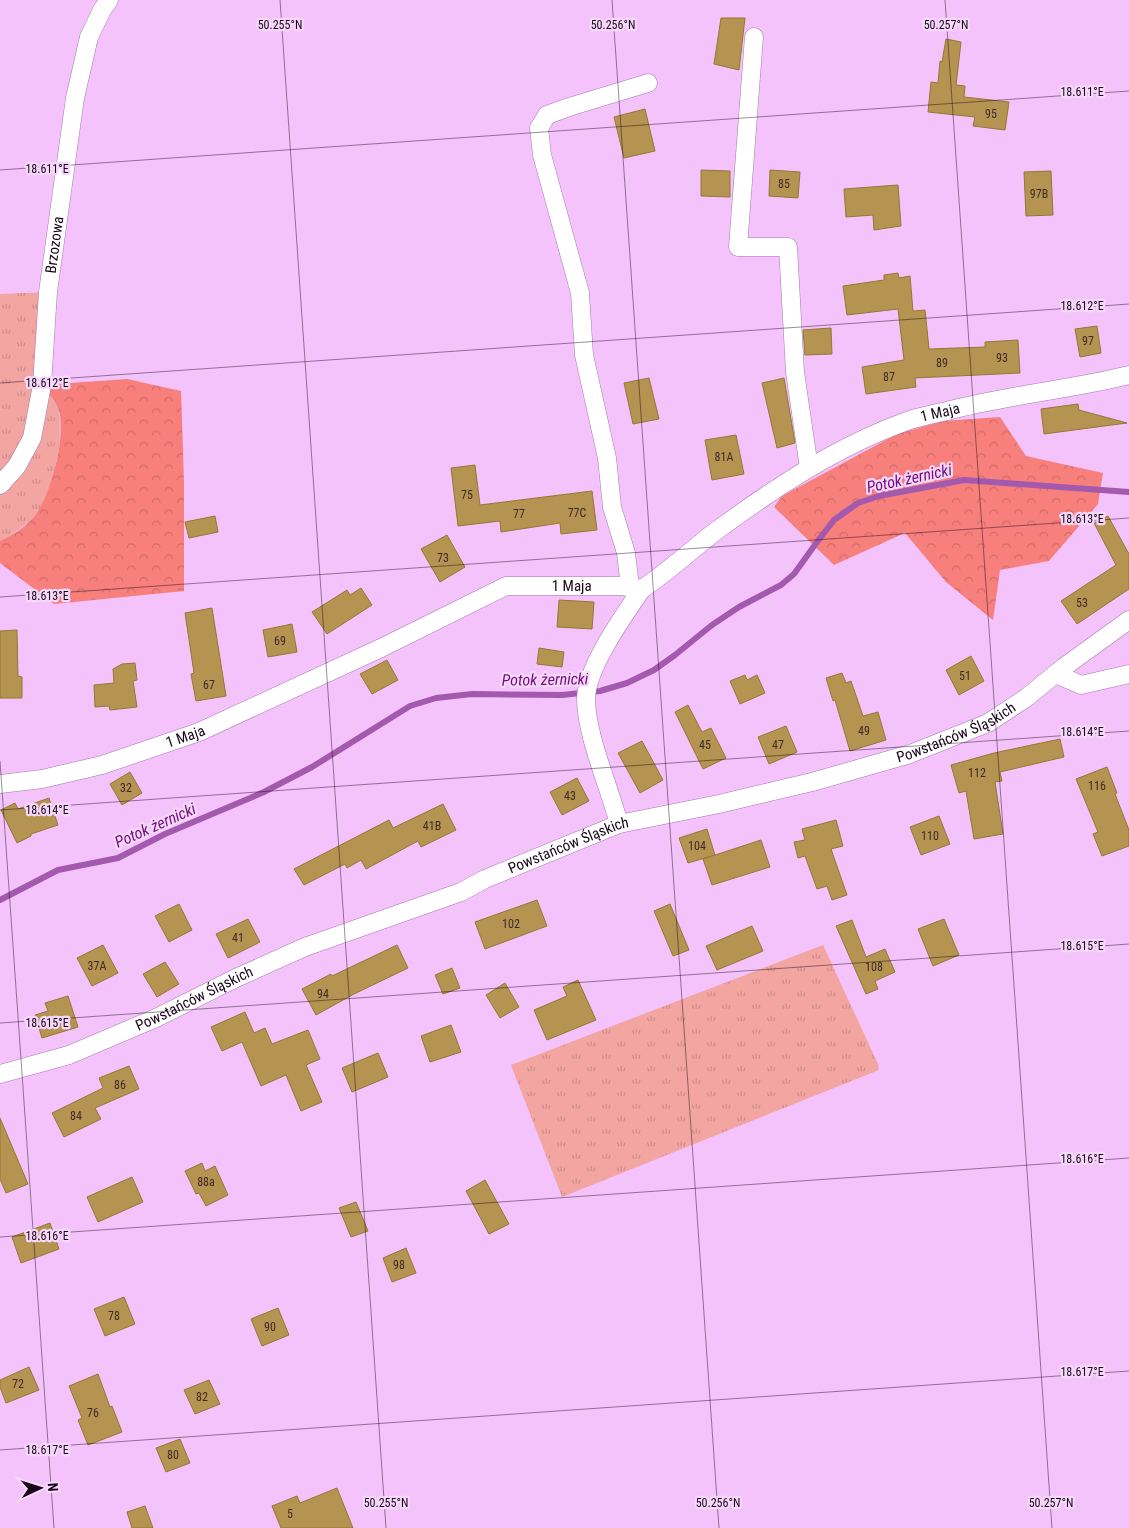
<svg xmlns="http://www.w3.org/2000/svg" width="1129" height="1528" font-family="'Roboto Condensed',sans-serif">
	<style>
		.grass { fill: url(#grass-tufts) }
		.forest { fill: url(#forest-crowns) }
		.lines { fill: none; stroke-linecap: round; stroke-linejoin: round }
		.stream { stroke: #a359ad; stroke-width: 6 }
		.building { fill: #b59351; stroke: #977633 }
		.street-casing { stroke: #a778ad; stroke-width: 19 }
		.street { stroke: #fff; stroke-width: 18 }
		.ticks { fill: none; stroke: #18071a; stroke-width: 1; stroke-opacity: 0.45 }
		.labels { text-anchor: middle; stroke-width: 4.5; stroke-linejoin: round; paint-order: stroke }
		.number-label { font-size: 12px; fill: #3f2a28 }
		.street-label { font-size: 15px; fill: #18071a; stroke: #f7d8fb }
		.water-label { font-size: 16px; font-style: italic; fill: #700e7d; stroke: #f7d8fb }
		.ticks-label { font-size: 12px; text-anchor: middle; fill: #18071a; stroke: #f7d8fb; stroke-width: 4.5; stroke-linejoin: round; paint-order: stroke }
	</style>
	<defs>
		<pattern id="grass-tufts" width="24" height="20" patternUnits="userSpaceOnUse" patternTransform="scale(1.25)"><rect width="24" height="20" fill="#f2a5a1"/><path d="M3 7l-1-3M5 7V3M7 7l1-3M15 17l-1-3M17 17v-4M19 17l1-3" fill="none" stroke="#cf8d8a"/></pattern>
		<pattern id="forest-crowns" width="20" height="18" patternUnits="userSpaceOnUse" patternTransform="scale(1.25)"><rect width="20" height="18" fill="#f77f7c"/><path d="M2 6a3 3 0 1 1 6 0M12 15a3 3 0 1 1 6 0" fill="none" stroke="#d36c6b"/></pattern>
	</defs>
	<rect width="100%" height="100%" fill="#f5c3fc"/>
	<!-- grass -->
	<g class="grass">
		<polygon points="48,292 42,385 59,409 60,424 59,449 52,481 43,505 31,520 12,535 0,541 0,294"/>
		<polygon points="823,945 878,1064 879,1070 562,1197 511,1065"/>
	</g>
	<!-- forest -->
	<g class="forest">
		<path d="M127,379L181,391L184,482V591L54,604L0,563V541C11,536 23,529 32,519C51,499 66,437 59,410C56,402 47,392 42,385Z"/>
		<polygon points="1000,417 1026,456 1103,473 1098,504 1049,561 1000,570 993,620 946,582 905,533 834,565 774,507 782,496 897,434 943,421"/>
	</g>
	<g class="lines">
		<!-- stream -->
		<polyline class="stream" points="0,900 58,870 118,858 165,834 264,792 312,767 410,706 436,698 472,694 562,695 600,691 627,683 654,670 675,655 712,625 739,607 781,585 794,574 817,542 834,520 858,503 879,496 964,480 1129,492"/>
	</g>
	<!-- building -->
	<g class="building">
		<polygon points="721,18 745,18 739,70 714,64"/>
		<polygon points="946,39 961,42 956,85 965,86 964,97 1009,102 1005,130 973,126 975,117 928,112 931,82 938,83 940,61 942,62"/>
		<polygon points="645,109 655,151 624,158 614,117"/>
		<polygon points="701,170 730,171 730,197 701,196"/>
		<polygon points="770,170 800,172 798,198 769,196"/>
		<polygon points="1051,171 1053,215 1026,216 1024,172"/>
		<polygon points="898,185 901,226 874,230 873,215 846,217 844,189"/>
		<polygon points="898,273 899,278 910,276 913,311 925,310 929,349 985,347 985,342 1018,340 1020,373 915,378 916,387 866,394 862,367 904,360 898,309 847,315 843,286 884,280 884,275"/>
		<polygon points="1097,326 1101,353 1080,357 1075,329"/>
		<polygon points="831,328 832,354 805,355 803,330"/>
		<polygon points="649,378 659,419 633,424 624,383"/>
		<polygon points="784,378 795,443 777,448 762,383"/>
		<polygon points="1078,404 1079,410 1127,423 1044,434 1041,409"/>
		<polygon points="736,435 744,474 712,480 705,440"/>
		<polygon points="475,465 480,505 592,491 597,530 561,534 560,523 501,532 500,521 458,526 451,468"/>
		<polygon points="215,516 218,532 189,538 185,522"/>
		<polygon points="1108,516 1129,554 1129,589 1077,624 1061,601 1116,565 1094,523"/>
		<polygon points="447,535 465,567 440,582 421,549"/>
		<polygon points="361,588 372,605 327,634 312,612 347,590 350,595"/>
		<polygon points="559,600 594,602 592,629 557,627"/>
		<polygon points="212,608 226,696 196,701 191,674 194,673 185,613"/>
		<polygon points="292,624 297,652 268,657 263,630"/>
		<polygon points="17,630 18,676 22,677 22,698 0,698 0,631"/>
		<polygon points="539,648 564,652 562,667 537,664"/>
		<polygon points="971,656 984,681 959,695 946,670"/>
		<polygon points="387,660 398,680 372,694 360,674"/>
		<polygon points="135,663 137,680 133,681 137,707 110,710 109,706 95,707 94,685 114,683 113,669 122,664"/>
		<polygon points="842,673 846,683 851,681 863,716 878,712 886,740 850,751 835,700 833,701 826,678"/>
		<polygon points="745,675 747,680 757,675 765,693 740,704 730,681"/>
		<polygon points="688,705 702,732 711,728 726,758 703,769 675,712"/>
		<polygon points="786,726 797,752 769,764 758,737"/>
		<polygon points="1060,739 1064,757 1000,772 1002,781 995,782 1003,834 974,839 966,791 959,793 951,765 994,753"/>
		<polygon points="642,741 663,780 640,793 618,753"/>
		<polygon points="1107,767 1117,793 1115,794 1129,830 1129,846 1102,856 1093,834 1098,832 1076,779"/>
		<polygon points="130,772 142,793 122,805 110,784"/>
		<polygon points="577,778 589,801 562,815 550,792"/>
		<polygon points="49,798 58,825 31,834 31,836 17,843 1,810 15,803 18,809"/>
		<polygon points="443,804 456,830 421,847 418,841 366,869 361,860 347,868 345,864 304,885 294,869 389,820 393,828"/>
		<polygon points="939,816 950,844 921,855 910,827"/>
		<polygon points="836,820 843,846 831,849 847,895 832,900 827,886 817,889 805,856 798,858 794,842 805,840 802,829"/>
		<polygon points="707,829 715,855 688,863 679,838"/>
		<polygon points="761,840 770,867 712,885 703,859"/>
		<polygon points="537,900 547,926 485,949 475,922"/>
		<polygon points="179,904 192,930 169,942 155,916"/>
		<polygon points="670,904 689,950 673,956 654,911"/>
		<polygon points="248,919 260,942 228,958 216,934"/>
		<polygon points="944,919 959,955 933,966 918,929"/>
		<polygon points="852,920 866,957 885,949 895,972 875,981 878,989 866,994 836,926"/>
		<polygon points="752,926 763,951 717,970 706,946"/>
		<polygon points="103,945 118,973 92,986 77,958"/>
		<polygon points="397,945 408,968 354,994 316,1015 302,989 331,974 332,976"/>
		<polygon points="165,962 179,984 157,997 143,974"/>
		<polygon points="452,968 460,988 443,994 435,975"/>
		<polygon points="578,980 596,1020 547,1040 534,1010 567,996 563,987"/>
		<polygon points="505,983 519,1007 500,1018 486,995"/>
		<polygon points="68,996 78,1027 42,1038 35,1015 48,1011 45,1003"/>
		<polygon points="245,1012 254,1033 265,1028 272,1044 308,1030 320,1059 306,1065 322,1102 301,1111 286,1075 261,1086 242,1042 222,1051 211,1027"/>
		<polygon points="451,1025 461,1052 430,1062 421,1036"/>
		<polygon points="378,1053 388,1077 352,1092 342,1068"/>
		<polygon points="129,1066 139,1089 95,1108 101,1119 64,1137 52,1113 103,1088 99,1078"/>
		<polygon points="0,1118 28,1184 6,1193 0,1179"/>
		<polygon points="202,1163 205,1171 215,1166 228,1195 206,1206 199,1193 196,1194 185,1171"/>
		<polygon points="132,1177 143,1202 98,1222 87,1197"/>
		<polygon points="485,1180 509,1224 489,1234 466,1191"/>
		<polygon points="356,1202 368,1231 351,1237 339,1208"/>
		<polygon points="50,1223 59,1249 21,1263 12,1237"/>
		<polygon points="406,1248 416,1273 392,1282 383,1258"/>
		<polygon points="124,1297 135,1324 105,1336 94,1309"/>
		<polygon points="278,1308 289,1335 262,1346 251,1319"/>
		<polygon points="29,1367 39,1390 6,1403 0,1387 0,1380"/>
		<polygon points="98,1374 110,1407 112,1406 122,1432 88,1445 78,1420 82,1418 69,1386"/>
		<polygon points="209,1380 220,1404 195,1414 184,1390"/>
		<polygon points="180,1439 190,1463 166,1472 156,1448"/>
		<polygon points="337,1488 353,1528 281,1528 272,1506 297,1496 300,1503"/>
		<polygon points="145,1506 153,1528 132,1528 127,1512"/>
	</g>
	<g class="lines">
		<defs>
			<g id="street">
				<polyline points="754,37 738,247 788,247 795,372 809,468"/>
				<path id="s1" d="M0,485L17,466L32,438L42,385L48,292L75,98L89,37L102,10L109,0"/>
				<polyline points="630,587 626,553 612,507 607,458 584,355 580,293 542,155 539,128 547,115 569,107 648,83"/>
				<polyline points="1056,674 1081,685 1129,674"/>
				<path id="s2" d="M0,784L42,779L102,765L199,732L381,648L506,586H622L642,589C668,572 691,550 716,531C776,487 839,445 910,420C922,416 934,414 947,411C1007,395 1069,390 1129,375"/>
				<path d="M619,824C609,786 586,735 586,698C587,667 624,615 642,589"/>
				<path id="s3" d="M0,1074L69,1055L156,1018L236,978L305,947L461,892L485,879L619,824L719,804L812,782L910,754L988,723L1026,698L1064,667L1129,620"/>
			</g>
		</defs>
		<!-- street casing -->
		<use href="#street" class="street-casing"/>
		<!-- street -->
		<use href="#street" class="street"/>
	</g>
	<!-- ticks -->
	<path class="ticks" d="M280,0L386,1528M612,0L719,1528M945,0L1052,1528M0,170L1129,91M0,383L1129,304M0,597L1129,518M0,761L54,1528M0,810L1129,731M0,1023L1129,944M0,1237L1129,1158M0,1450L1129,1371"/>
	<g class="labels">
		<!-- number labels -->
		<g class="number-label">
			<text x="991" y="118">95</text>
			<text x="784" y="188">85</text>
			<text x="1039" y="198">97B</text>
			<text x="1088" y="345">97</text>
			<text x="1002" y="362">93</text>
			<text x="942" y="367">89</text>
			<text x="889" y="381">87</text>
			<text x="724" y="461">81A</text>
			<text x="467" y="499">75</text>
			<text x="577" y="517">77C</text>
			<text x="519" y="518">77</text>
			<text x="443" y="562">73</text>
			<text x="1082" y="607">53</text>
			<text x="280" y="645">69</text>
			<text x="965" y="680">51</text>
			<text x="209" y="689">67</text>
			<text x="864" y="735">49</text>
			<text x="705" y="749">45</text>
			<text x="778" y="749">47</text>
			<text x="977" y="777">112</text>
			<text x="1097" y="790">116</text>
			<text x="126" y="792">32</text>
			<text x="570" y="800">43</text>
			<text x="432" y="830">41B</text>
			<text x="930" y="840">110</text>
			<text x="697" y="850">104</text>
			<text x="511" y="928">102</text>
			<text x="238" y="942">41</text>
			<text x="97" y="970">37A</text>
			<text x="874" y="971">108</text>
			<text x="323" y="998">94</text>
			<text x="120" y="1089">86</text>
			<text x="76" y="1120">84</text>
			<text x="206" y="1186">88a</text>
			<text x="399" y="1269">98</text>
			<text x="114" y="1320">78</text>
			<text x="270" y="1331">90</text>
			<text x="18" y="1388">72</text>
			<text x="202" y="1401">82</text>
			<text x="93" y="1417">76</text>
			<text x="173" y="1459">80</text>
			<text x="290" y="1518">5</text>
		</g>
		<!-- street labels -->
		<g class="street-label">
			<text dy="5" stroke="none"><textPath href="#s1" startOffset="252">Brzozowa</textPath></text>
			<text dy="5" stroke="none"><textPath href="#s2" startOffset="1032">1 Maja</textPath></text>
			<text dy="5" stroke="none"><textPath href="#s2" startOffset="612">1 Maja</textPath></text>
			<text dy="5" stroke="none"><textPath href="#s3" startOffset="1019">Powstańców Śląskich</textPath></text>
			<text dy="5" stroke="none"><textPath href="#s2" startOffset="192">1 Maja</textPath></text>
			<text dy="5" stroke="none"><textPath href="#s3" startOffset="614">Powstańców Śląskich</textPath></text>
			<text dy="5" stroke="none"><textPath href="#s3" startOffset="209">Powstańców Śląskich</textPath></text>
		</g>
		<!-- water labels -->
		<g class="water-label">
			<text transform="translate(909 478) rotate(-12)" y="6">Potok żernicki</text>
			<text transform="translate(545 679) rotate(-1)" y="6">Potok żernicki</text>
			<text transform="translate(155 825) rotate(-24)" y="6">Potok żernicki</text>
		</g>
	</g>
	<g class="ticks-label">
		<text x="280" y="29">50.255°N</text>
		<text x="613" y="29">50.256°N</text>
		<text x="946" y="29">50.257°N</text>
		<text x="1082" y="96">18.611°E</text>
		<text x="47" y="173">18.611°E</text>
		<text x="1082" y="310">18.612°E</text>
		<text x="47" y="387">18.612°E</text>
		<text x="1082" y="523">18.613°E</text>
		<text x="47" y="600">18.613°E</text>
		<text x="1082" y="736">18.614°E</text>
		<text x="47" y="814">18.614°E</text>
		<text x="1082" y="950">18.615°E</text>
		<text x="47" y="1027">18.615°E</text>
		<text x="1082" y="1163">18.616°E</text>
		<text x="47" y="1240">18.616°E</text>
		<text x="1082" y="1376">18.617°E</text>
		<text x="47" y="1454">18.617°E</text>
		<text x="386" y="1507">50.255°N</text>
		<text x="718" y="1507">50.256°N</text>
		<text x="1051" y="1507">50.257°N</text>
	</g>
	<!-- north arrow -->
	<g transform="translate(40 1488) rotate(86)" stroke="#f7d8fb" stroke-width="4" paint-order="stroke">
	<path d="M0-4L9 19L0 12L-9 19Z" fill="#18071a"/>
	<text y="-8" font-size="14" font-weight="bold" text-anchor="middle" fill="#18071a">N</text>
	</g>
</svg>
